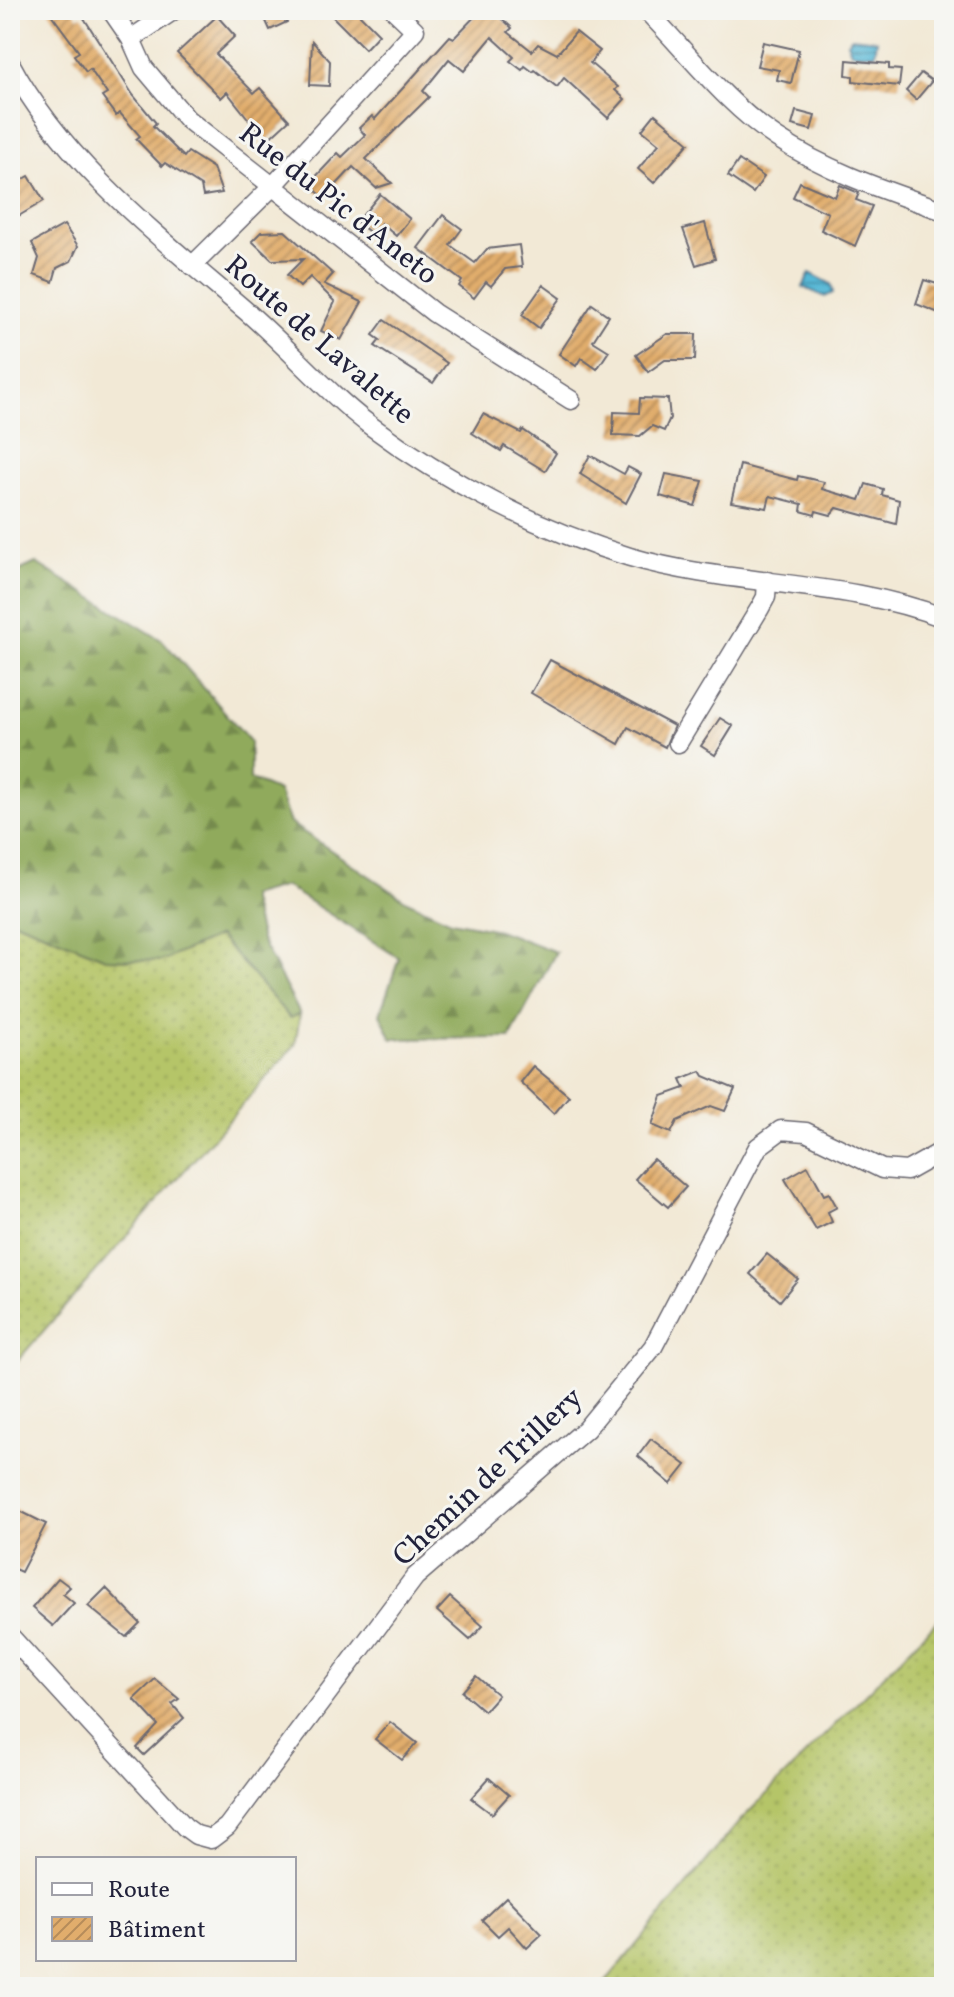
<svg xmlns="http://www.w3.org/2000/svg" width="954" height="1997" font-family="Vollkorn,serif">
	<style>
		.grass { fill: url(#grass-dots); stroke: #6c7452; stroke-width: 2 }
		.forest { fill: url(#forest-firs); stroke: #59664c; stroke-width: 2 }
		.water { fill: url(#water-rules); stroke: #3c6d88; stroke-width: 2 }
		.building { fill: url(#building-hatch) }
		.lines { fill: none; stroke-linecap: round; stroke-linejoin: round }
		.minor-casing { stroke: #6b6871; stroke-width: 21 }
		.minor { stroke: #fff; stroke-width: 18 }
		.labels { text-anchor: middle; stroke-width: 6; stroke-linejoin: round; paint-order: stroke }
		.street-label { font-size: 30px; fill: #22223b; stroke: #f6f6f2 }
	</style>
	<defs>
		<pattern id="grass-dots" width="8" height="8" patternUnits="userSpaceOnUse" patternTransform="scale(2)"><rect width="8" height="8" fill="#b5c568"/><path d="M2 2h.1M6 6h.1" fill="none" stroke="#9ba95b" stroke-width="1.8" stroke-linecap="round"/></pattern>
		<pattern id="forest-firs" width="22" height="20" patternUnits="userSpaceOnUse" patternTransform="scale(2)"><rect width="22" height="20" fill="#90aa5c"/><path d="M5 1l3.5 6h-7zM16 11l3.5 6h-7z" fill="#758a4d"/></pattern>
		<pattern id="water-rules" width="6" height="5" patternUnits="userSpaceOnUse" patternTransform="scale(2)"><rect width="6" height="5" fill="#57b8d6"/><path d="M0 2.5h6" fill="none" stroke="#4895af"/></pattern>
		<pattern id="building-hatch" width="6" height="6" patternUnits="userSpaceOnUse" patternTransform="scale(2)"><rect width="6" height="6" fill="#e1ad6c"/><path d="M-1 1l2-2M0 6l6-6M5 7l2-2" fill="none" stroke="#b68c5a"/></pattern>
	</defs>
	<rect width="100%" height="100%" fill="#f6f6f2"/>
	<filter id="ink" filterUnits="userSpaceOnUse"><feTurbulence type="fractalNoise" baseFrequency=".0125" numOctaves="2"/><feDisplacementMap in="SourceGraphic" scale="16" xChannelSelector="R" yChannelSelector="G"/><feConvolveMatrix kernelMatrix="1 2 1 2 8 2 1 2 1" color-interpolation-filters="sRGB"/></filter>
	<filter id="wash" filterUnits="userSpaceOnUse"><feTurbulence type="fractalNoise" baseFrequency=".006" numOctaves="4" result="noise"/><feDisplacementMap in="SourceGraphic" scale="32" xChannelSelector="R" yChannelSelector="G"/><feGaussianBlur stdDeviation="1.8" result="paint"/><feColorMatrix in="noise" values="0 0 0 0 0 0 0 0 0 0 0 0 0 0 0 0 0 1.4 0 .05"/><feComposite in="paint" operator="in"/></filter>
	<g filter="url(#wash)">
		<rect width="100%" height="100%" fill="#f2e9d6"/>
		<!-- grass -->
		<g class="grass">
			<polygon points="10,919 108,959 161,961 219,936 290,1018 300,1014 295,1045 10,1369"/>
			<polygon points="944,1614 944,1987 601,1987 740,1821"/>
		</g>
		<!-- forest -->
		<polygon class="forest" points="36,563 163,641 250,741 250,779 278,791 290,823 407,901 451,921 498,930 556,952 510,1038 392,1039 380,1014 399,958 285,886 250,896 261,940 300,1014 290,1018 219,936 161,961 108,959 10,919 10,575"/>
		<!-- water -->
		<g class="water">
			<polygon points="852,37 877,40 875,54 851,52 847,42"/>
			<polygon points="810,273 831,284 833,293 825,297 803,287"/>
		</g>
		<g id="blocks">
			<!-- building -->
			<g class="building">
				<polygon points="48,10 74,10 78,17 82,15 133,95 156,123 153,126 184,157 188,152 213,168 222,193 203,196 201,186 165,163 162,166 136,139 140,136 120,113 116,116 102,97 107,94 90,69 86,72 74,55 79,52"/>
				<polygon points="261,10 282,10 287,22 270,30"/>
				<polygon points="326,10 355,10 379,34 365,49"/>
				<polygon points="481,10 493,10 512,28 508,32 532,51 538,44 557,54 576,32 600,51 590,63 618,87 615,90 625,99 608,118 564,78 557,87 535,70 533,72 525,66 522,70 510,61 514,57 492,37 464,71 449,59 423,91 429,97 366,159 392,183 376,188 353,167 324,198 309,184 338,153 342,157 365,135 359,128 372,116 375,119 450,36 454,38"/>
				<polygon points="217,16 235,36 216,54 254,93 260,88 289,120 266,141 227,92 221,98 177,53"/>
				<polygon points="312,41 330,61 329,86 310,85"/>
				<polygon points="763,42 799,50 791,83 777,80 779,70 757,66"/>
				<polygon points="847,60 889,64 889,69 901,70 899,86 853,81 853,76 846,75"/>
				<polygon points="921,73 932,81 916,100 906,91"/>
				<polygon points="796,111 815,116 811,130 792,125"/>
				<polygon points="655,114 689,143 654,183 638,169 659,144 642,130"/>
				<polygon points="739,160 764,177 753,193 728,176"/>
				<polygon points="29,176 44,201 17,217 10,205 10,187"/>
				<polygon points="800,182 835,197 840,185 859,193 856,200 872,206 855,246 821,230 828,213 793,197"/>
				<polygon points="380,194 410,219 396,236 381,223 372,234 357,222"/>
				<polygon points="443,215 462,229 450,245 475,263 487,249 519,245 522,267 505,269 491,286 486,282 474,298 459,286 462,281 418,248"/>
				<polygon points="705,223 715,259 696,265 683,229"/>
				<polygon points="64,225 78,246 71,261 57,268 53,282 34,275 39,258 32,243"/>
				<polygon points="285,231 333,274 324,284 362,302 341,340 321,331 335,302 310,277 300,287 287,275 303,259 272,260 252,241 261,232"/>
				<polygon points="924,280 944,286 944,315 916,304"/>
				<polygon points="543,285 561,298 539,328 522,315"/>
				<polygon points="592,304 609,316 593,341 609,351 597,369 581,358 576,366 559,354"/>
				<polygon points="384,320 447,363 433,383 375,346 380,340 373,335"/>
				<polygon points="667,334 696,334 695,360 665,360 648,372 636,355"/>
				<polygon points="640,398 668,399 670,418 664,431 652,426 640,436 613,435 614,412 639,413"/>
				<polygon points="483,414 521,433 523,430 556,453 545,471 504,446 501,451 472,433"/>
				<polygon points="590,455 624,474 628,467 641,474 626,503 580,474"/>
				<polygon points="740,465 797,480 798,476 824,482 822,489 860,500 866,484 883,489 882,495 899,500 896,524 837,508 831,515 816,511 815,515 801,511 802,504 770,496 767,508 731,502"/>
				<polygon points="666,474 703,481 695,506 660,496"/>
				<polygon points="550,660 674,726 665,747 628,727 619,744 531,693"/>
				<polygon points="720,718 733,726 715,755 701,746"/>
				<polygon points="533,1066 569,1096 554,1114 520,1082"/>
				<polygon points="701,1071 704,1076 735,1089 725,1111 711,1106 677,1121 671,1133 652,1125 662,1096 685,1088 681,1079"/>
				<polygon points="653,1159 686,1187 668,1207 635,1179"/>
				<polygon points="808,1166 824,1195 829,1193 837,1207 828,1212 832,1222 816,1230 785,1179"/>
				<polygon points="767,1254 798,1279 780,1301 750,1274"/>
				<polygon points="651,1439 686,1465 671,1484 638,1456"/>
				<polygon points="10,1506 46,1524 21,1572 10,1567"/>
				<polygon points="58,1578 70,1587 63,1594 74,1603 53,1626 32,1608"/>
				<polygon points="106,1588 140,1623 126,1637 88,1606"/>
				<polygon points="450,1597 483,1626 470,1640 437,1611"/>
				<polygon points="476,1676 498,1695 484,1711 462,1692"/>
				<polygon points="155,1679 179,1699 172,1704 184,1718 144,1755 137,1748 158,1725 134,1699"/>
				<polygon points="390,1722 417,1743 402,1760 375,1739"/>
				<polygon points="489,1778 509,1795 492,1814 471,1798"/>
				<polygon points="506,1897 542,1934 527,1948 508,1927 498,1936 482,1920"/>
			</g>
		</g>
	</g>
	<g filter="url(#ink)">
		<use href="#blocks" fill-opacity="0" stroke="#6b6871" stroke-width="2"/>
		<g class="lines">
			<defs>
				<g id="minor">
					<polyline points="111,10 131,39 144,68 187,119 434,313 571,400"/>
					<path d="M646,10C687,52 727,105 777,138C828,172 887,191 944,211"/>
					<polyline points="131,39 174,10"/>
					<path d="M10,63C63,163 162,239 246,311C289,348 326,392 371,426C446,482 540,530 630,557C733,587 842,579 944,618"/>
					<polyline points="192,266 274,185 415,30 394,10"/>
					<polyline points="678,743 760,608 766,597 767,581"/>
					<polyline points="10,1636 185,1827 196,1835 211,1839 227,1827 415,1577 586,1429 653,1347 758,1147 781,1130 806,1132 882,1169 907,1171 939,1153 944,1145"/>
				</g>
			</defs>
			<!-- minor casing -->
			<use href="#minor" class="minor-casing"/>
			<!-- minor -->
			<use href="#minor" class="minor"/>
		</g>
	</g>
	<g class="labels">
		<!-- street labels -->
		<g class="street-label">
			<text transform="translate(339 203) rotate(38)" y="10">Rue du Pic d'Aneto</text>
			<text transform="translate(320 339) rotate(41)" y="10">Route de Lavalette</text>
			<text transform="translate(487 1476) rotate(-43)" y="10">Chemin de Trillery</text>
		</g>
	</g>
	<!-- margin -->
	<rect width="954" height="1997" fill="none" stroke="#f6f6f2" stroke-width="40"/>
	<!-- legend -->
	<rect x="36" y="1857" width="260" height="104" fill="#f6f6f2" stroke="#a1a1a9" stroke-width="2"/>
	<rect x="52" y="1883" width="40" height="12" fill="#ffffff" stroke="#a1a1a9" stroke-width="2"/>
	<text x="108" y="1897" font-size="24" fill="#22223b">Route</text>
	<rect x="52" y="1917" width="40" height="24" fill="url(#building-hatch)" stroke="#a1a1a9" stroke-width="2"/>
	<text x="108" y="1937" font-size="24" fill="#22223b">Bâtiment</text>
</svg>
